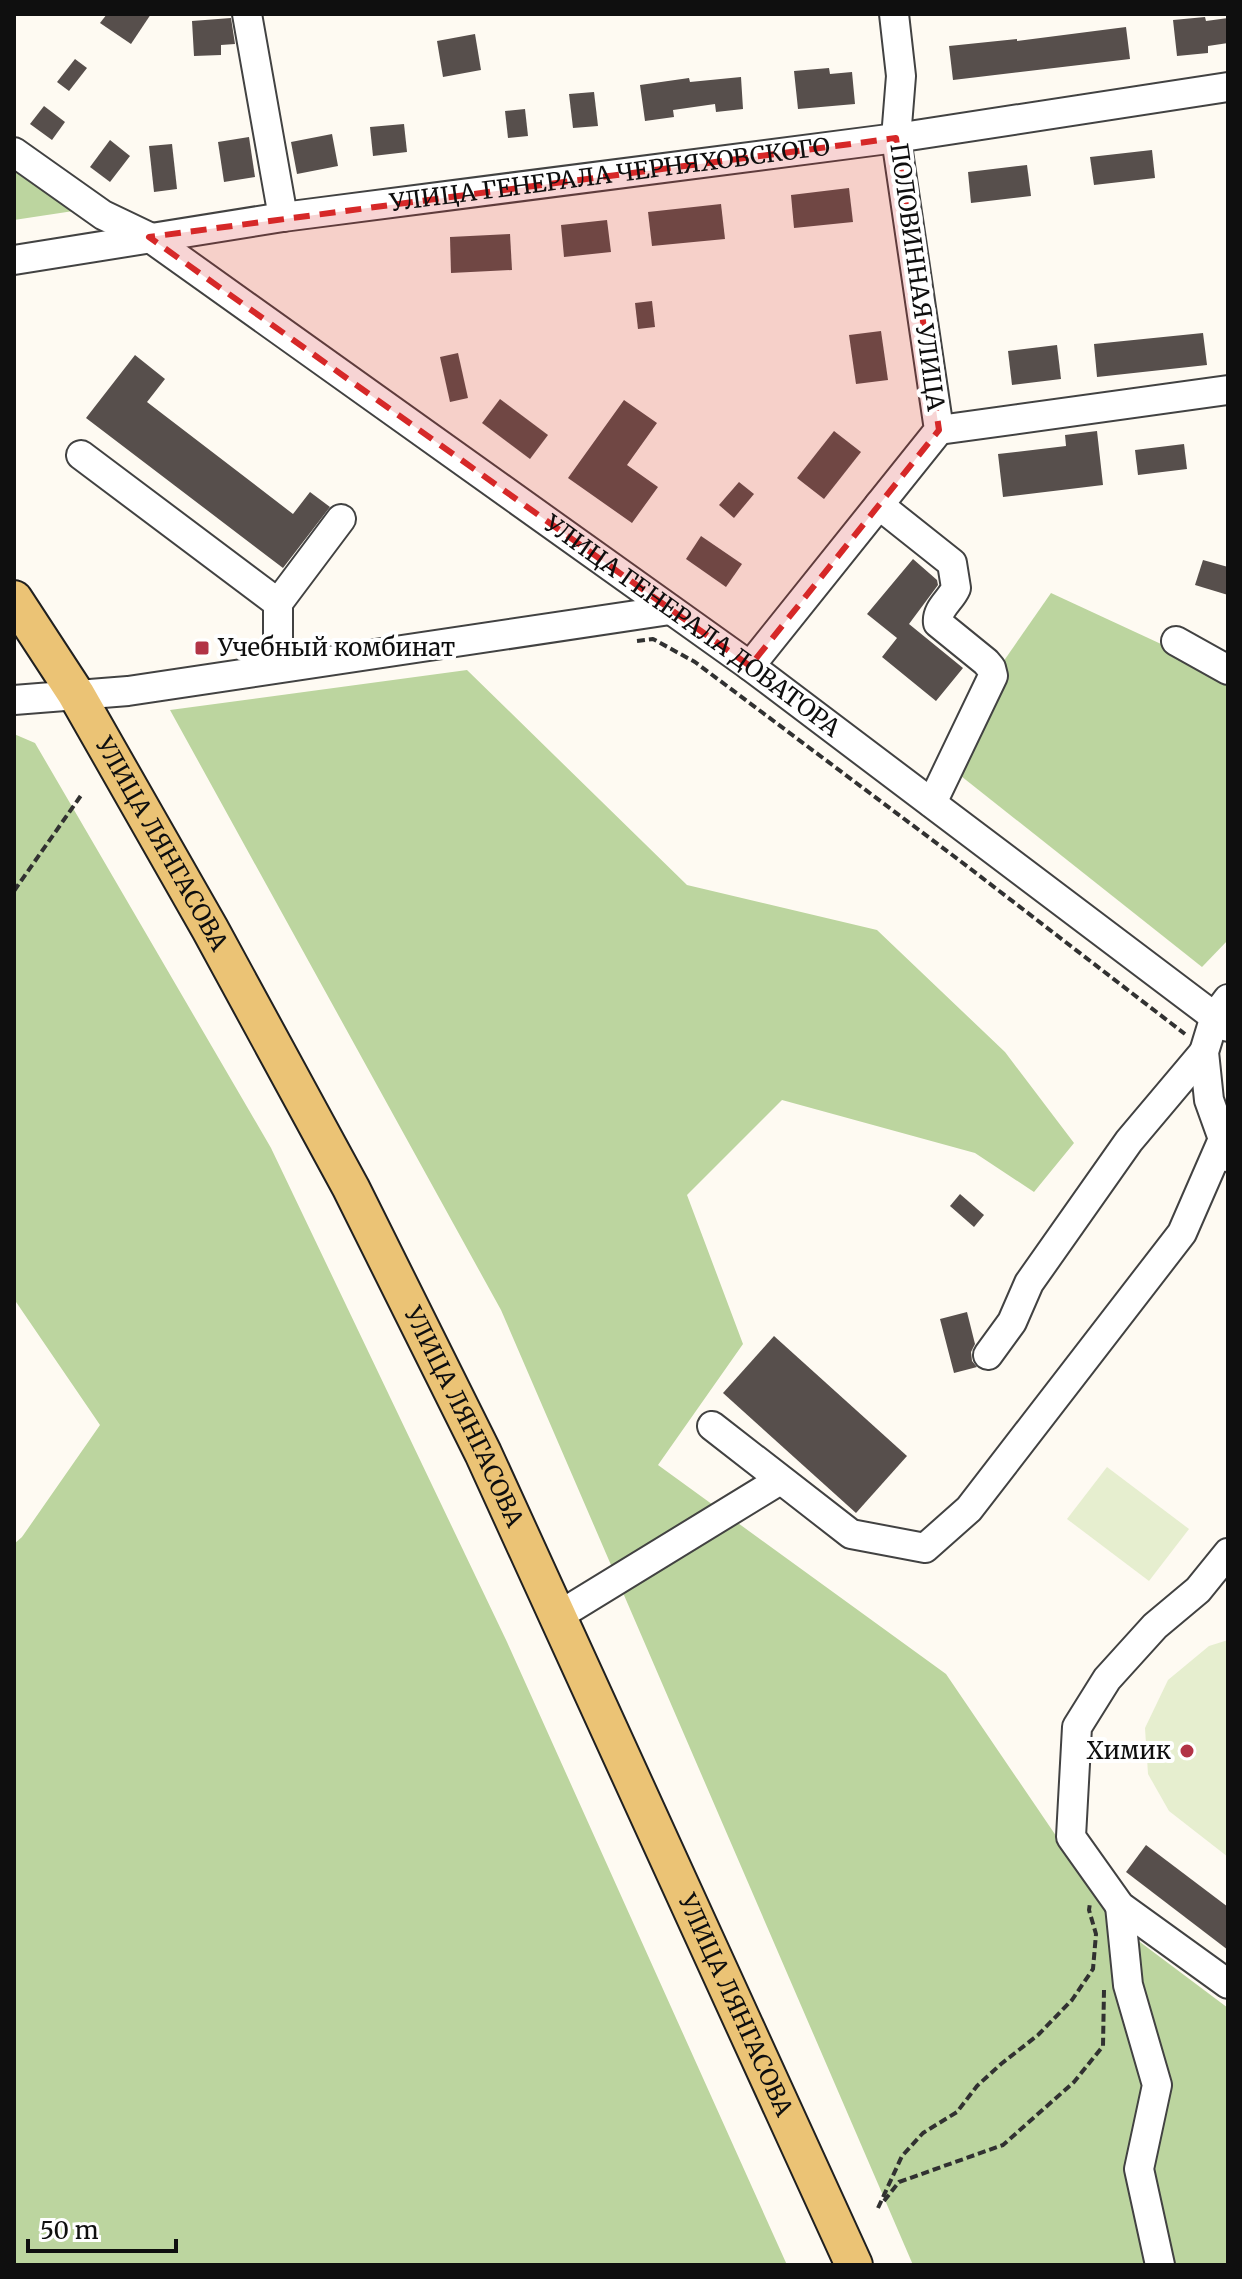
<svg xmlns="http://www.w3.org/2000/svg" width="1242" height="2279" font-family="Merriweather,serif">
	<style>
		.forest { fill: #bcd59f }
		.pitch { fill: #e6eecf }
		.building { fill: #574f4c }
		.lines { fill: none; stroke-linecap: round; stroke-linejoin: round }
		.minor-casing { stroke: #424242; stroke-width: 32 }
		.major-casing { stroke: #202020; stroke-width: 40 }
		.path { stroke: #313131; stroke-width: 4; stroke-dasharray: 8 4; stroke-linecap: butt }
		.minor { stroke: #fff; stroke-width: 28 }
		.major { stroke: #ebc375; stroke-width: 36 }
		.marked { fill: #d62828; fill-opacity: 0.2; stroke: #d62828; stroke-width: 6; stroke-dasharray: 16 10; stroke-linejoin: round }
		.poi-dot { fill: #b23446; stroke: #fff; stroke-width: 3 }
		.labels { text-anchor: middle; stroke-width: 8; stroke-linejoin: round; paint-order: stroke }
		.street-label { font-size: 24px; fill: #0f0f0f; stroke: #fff }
		.poi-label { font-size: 24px; fill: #0f0f0f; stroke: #fff; text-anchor: start }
	</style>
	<rect width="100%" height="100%" fill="#fefaf2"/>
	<!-- forest -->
	<g class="forest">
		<polygon points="14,161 80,210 14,220"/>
		<polygon points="1051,593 1228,675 1228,940 1202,967 937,757"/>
		<polygon points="467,670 687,885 877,930 1005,1052 1074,1143 1034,1192 975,1153 782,1100 687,1195 743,1344 658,1465 946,1674 1116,1924 1228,2008 1228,2265 913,2265 501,1310 170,710"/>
		<polygon points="14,734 35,743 271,1148 507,1642 787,2265 14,2265 14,1544 22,1537 100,1425 14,1299"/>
	</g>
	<!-- pitch -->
	<g class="pitch">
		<polygon points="1107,1467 1189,1529 1149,1581 1067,1519"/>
		<polygon points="1228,1640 1228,1857 1169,1811 1148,1774 1145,1728 1168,1680 1209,1646"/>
	</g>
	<!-- building -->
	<g class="building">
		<polygon points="107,14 151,14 131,44 100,23"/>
		<polygon points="1205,17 1206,21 1228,18 1228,43 1208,46 1208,53 1177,56 1173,20"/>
		<polygon points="231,18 235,44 221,45 221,55 194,56 192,21"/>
		<polygon points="1126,27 1130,59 953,80 949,46 1017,39 1017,41"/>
		<polygon points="475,34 481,70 443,77 437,41"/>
		<polygon points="75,59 87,68 69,91 57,82"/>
		<polygon points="829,68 830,74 852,72 855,104 798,109 794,71"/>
		<polygon points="741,77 743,109 716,112 715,104 673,110 674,117 645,121 640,85 689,78 690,82"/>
		<polygon points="594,92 598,126 573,128 569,94"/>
		<polygon points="44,106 65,122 52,140 30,124"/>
		<polygon points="525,109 528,136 508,138 505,111"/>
		<polygon points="404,124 407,152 373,156 370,127"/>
		<polygon points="332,134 338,166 297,174 291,142"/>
		<polygon points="249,137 255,177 224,182 218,142"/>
		<polygon points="110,140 130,156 110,182 90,167"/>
		<polygon points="172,144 177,189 154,192 149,146"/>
		<polygon points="1152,150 1155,178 1094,185 1090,157"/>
		<polygon points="1027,165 1031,196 971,203 968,172"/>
		<polygon points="849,188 853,222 794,228 791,195"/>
		<polygon points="721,204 725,239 652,246 648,212"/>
		<polygon points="607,220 611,252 564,257 561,225"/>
		<polygon points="510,234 512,270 451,273 450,237"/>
		<polygon points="652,301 655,327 638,329 635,303"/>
		<polygon points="881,331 888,380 856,384 849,335"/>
		<polygon points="1203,333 1207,365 1097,377 1094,344"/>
		<polygon points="1057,345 1061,379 1012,385 1008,351"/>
		<polygon points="458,353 468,398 450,402 440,357"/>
		<polygon points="135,355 165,379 147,402 293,514 310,492 330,507 283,568 86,418"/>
		<polygon points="500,399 548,435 530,459 482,423"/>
		<polygon points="624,400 657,423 627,465 658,487 632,523 568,478"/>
		<polygon points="834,431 861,452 824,499 797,478"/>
		<polygon points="1097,431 1103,485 1003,497 998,454 1066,446 1065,435"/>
		<polygon points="1184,444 1187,469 1138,475 1135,450"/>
		<polygon points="739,482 754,494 734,518 719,505"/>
		<polygon points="701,536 742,564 726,587 686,559"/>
		<polygon points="913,559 937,580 938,585 909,624 963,668 936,701 882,657 897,638 867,614"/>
		<polygon points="1203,560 1228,567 1228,595 1195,585"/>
		<polygon points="960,1194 984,1215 974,1227 950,1206"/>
		<polygon points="967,1312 975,1344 971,1352 972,1361 977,1367 954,1373 940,1319"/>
		<polygon points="774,1336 907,1456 856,1513 723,1393"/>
		<polygon points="1146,1845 1228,1907 1228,1950 1126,1872"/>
	</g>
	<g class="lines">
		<defs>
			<g id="minor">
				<polyline points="247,14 283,217"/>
				<path id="s1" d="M14,152L103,215L149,237L750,666L1228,1027"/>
				<path id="s2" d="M14,260L283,217L896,138L1228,87"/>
				<polyline points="939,430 1228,390"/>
				<polyline points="81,455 278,603 278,668"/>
				<path d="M879,505L952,563L956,588C951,600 936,609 938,623L986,662L991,668L993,676L932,803"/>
				<polyline points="278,603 341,519"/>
				<polyline points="1176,641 1228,670"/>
				<polyline points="750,666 939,430 896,138 901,76 894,14"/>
				<polyline points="14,700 128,691 670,610"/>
				<polyline points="1227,1157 1223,1139 1209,1100 1204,1052 1215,1016 1228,999"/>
				<polyline points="988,1355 1012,1322 1029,1283 1129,1141 1204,1052"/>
				<polyline points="712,1426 851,1534 925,1548 969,1509 1182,1233 1223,1139"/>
				<polyline points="1228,1553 1198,1590 1155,1626 1107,1679 1077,1727 1071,1837 1120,1906 1228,1984"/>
				<polyline points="558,1616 780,1480"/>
				<polyline points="1120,1906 1128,1985 1157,2085 1139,2169 1160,2265"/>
			</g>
			<g id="major">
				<path id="s3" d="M14,599L76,694L210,929L351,1188L483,1453L854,2265"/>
			</g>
		</defs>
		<!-- minor casing -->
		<use href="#minor" class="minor-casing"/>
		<!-- major casing -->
		<use href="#major" class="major-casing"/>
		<!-- path -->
		<g class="path">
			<polyline points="637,641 653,639 695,662 959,860 1185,1034"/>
			<polyline points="14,891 82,794"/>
			<polyline points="884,2201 899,2182 1003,2145 1074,2082 1103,2046 1104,1990"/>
			<polyline points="878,2208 902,2156 923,2133 957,2112 977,2086 1001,2064 1038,2035 1072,2000 1093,1969 1096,1934 1089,1910 1090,1903"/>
		</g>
		<!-- minor -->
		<use href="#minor" class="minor"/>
		<!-- major -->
		<use href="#major" class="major"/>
	</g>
	<!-- marked area -->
	<path class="marked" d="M896,138L939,430L750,666L149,237Z"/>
	<!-- markers -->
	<g class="poi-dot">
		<rect x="194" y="640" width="16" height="16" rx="4"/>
		<circle cx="1187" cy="1751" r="8"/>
	</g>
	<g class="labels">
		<!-- street labels -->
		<g class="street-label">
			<text dy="8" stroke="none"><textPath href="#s2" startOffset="602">УЛИЦА ГЕНЕРАЛА ЧЕРНЯХОВСКОГО</textPath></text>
			<text transform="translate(917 277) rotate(82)" y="8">ПОЛОВИННАЯ УЛИЦА</text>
			<text dy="8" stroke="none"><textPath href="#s1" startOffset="828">УЛИЦА ГЕНЕРАЛА ДОВАТОРА</textPath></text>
			<text dy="8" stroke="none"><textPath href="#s3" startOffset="286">УЛИЦА ЛЯНГАСОВА</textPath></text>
			<text dy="8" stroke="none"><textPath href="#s3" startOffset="934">УЛИЦА ЛЯНГАСОВА</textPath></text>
			<text dy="8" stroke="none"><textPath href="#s3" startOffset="1582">УЛИЦА ЛЯНГАСОВА</textPath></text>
		</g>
		<!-- poi labels -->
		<g class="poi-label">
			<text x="218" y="656">Учебный комбинат</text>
			<text x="1171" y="1759" text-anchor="end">Химик</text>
		</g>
	</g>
	<!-- border -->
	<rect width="1242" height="2279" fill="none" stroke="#0f0f0f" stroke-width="32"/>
	<!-- scale -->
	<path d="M28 2239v12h148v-12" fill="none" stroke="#0f0f0f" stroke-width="4"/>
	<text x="40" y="2239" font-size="24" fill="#0f0f0f" stroke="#ffffff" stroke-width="6" paint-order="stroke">50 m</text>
</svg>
